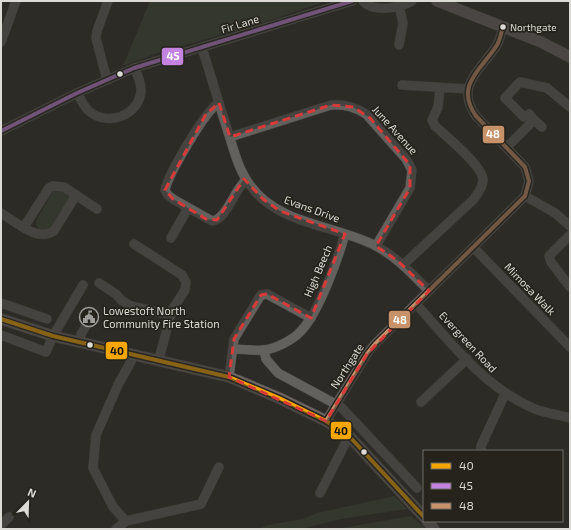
<svg xmlns="http://www.w3.org/2000/svg" width="571" height="530" font-family="'Exo 2',sans-serif">
	<style>
		.green { fill: #3b4535 }
		.lines { fill: none; stroke-linecap: round; stroke-linejoin: round }
		.minor-casing { stroke: #494844; stroke-width: 10 }
		.major-casing { stroke: #494844; stroke-width: 12 }
		.minor { stroke: #63615e; stroke-width: 9 }
		.major { stroke: #6e6666; stroke-width: 11 }
		.bus-1-casing { stroke: #25231c; stroke-width: 7 }
		.bus-2-casing { stroke: #25231c; stroke-width: 7 }
		.bus-3-casing { stroke: #25231c; stroke-width: 7 }
		.bus-1 { stroke: #f7a600; stroke-width: 4 }
		.bus-2 { stroke: #c483df; stroke-width: 4 }
		.bus-3 { stroke: #c7916a; stroke-width: 4 }
		.marked { fill: none; stroke: #d73a39; stroke-width: 3; stroke-dasharray: 8 5; stroke-linejoin: round }
		.bus-dot { fill: #dcdbd6; stroke: #25231c; stroke-width: 1.5 }
		.labels { text-anchor: middle; stroke-width: 3.5; stroke-linejoin: round; paint-order: stroke }
		.bus-label { font-size: 10px; fill: #dcdbd6; stroke: #25231c; text-anchor: start }
		.street-label { font-size: 11px; fill: #dcdbd6; stroke: #25231c }
		.poi-label { font-size: 11px; fill: #dcdbd6; stroke: #25231c; text-anchor: start }
		.line-badge { stroke: #25231c; stroke-width: 1.5 }
		.badge-label { font-size: 11px; text-anchor: middle; font-weight: bold; fill: #fff }
		.pale-badge-label { font-size: 11px; text-anchor: middle; font-weight: bold; fill: #111 }
	</style>
	<rect width="100%" height="100%" fill="#2d2b27"/>
	<!-- green -->
	<g class="green">
		<polygon points="150,1 326,1 254,26 157,53 123,66"/>
		<polygon points="56,189 69,194 70,200 52,229 40,230 36,225 37,219 54,190"/>
		<polygon points="395,496 407,509 341,519 301,529 259,529 268,525 303,519 317,513"/>
		<polygon points="411,516 426,529 336,529"/>
	</g>
	<g class="lines">
		<defs>
			<g id="minor">
				<path d="M363,1C374,13 399,8 412,1"/>
				<polyline points="399,6 403,23 399,45"/>
				<polyline points="1,42 16,1"/>
				<path d="M202,48C211,76 219,104 228,132C234,150 238,169 250,185C278,225 336,225 376,246C397,257 413,275 429,291"/>
				<polyline points="107,80 96,38 97,31 108,1"/>
				<polyline points="402,85 468,89"/>
				<path d="M77,93C81,99 83,106 89,111C107,127 139,116 141,91C141,83 138,75 134,68"/>
				<path d="M219,103C206,109 168,175 165,190L168,195L173,199L212,221C227,219 234,190 246,180"/>
				<polyline points="534,120 529,114 524,117 505,98 520,82 547,88 570,107"/>
				<polyline points="1,131 77,93 134,68 352,1"/>
				<path d="M230,137L331,105C345,104 355,107 366,114L406,159L412,170L410,188L376,246"/>
				<polyline points="507,147 534,120 542,127"/>
				<polyline points="525,196 555,213 570,226"/>
				<path d="M1,213C16,222 37,242 54,231L76,195"/>
				<polyline points="24,227 49,188 53,186 64,187 97,209"/>
				<polyline points="570,235 549,256 551,262 570,287"/>
				<polyline points="171,238 188,208"/>
				<polyline points="134,244 182,275 186,282 185,290 172,310 159,359"/>
				<polyline points="474,248 570,347"/>
				<path d="M403,265L474,199C478,193 483,187 483,180C483,166 446,136 435,126L432,120L438,107L440,88"/>
				<polyline points="99,283 116,294 121,300 131,306 171,315"/>
				<polyline points="1,303 47,319"/>
				<path d="M417,305C452,344 485,388 535,409C545,413 559,415 570,418"/>
				<polyline points="1,335 46,352 53,336 83,285"/>
				<polyline points="80,342 81,334 89,321"/>
				<path d="M233,349C243,349 254,351 264,350C275,349 293,340 301,331C319,312 338,259 345,234"/>
				<polyline points="264,350 266,359 278,373 341,407 417,488"/>
				<polyline points="135,354 118,385 96,435 93,468 113,507 126,521 201,504 219,467"/>
				<polyline points="229,377 234,339 261,295 267,294 311,318"/>
				<polyline points="421,402 467,359"/>
				<path d="M326,421L367,354L375,344L525,196L529,181L525,167L476,116C454,85 482,69 497,45C500,40 501,33 503,27"/>
				<polyline points="481,451 481,446 505,394"/>
				<polyline points="320,493 349,436"/>
				<polyline points="1,525 9,517"/>
				<polyline points="116,529 126,521"/>
			</g>
			<g id="major">
				<polyline points="437,1 541,42 570,57"/>
				<polyline points="1,319 53,336 229,377 279,398 326,421 349,436 424,517"/>
				<polyline points="427,521 434,529"/>
			</g>
		</defs>
		<!-- minor casing -->
		<use href="#minor" class="minor-casing"/>
		<!-- major casing -->
		<use href="#major" class="major-casing"/>
		<!-- minor -->
		<use href="#minor" class="minor"/>
		<!-- major -->
		<use href="#major" class="major"/>
		<defs>
			<polyline id="bus-1" points="1,319 53,336 229,377 279,398 326,421 349,436 424,517"/>
			<polyline id="bus-2" points="1,131 77,93 134,68 352,1"/>
			<path id="bus-3" d="M326,421L367,354L375,344L525,196L529,181L525,167L476,116C454,85 482,69 497,45C500,40 501,33 503,27"/>
		</defs>
		<!-- bus-1 casing -->
		<use href="#bus-1" class="bus-1-casing"/>
		<!-- bus-2 casing -->
		<use href="#bus-2" class="bus-2-casing"/>
		<!-- bus-3 casing -->
		<use href="#bus-3" class="bus-3-casing"/>
		<!-- bus-1 -->
		<use href="#bus-1" class="bus-1"/>
		<!-- bus-2 -->
		<use href="#bus-2" class="bus-2"/>
		<!-- bus-3 -->
		<use href="#bus-3" class="bus-3"/>
	</g>
	<!-- marked area -->
	<path d="M0 0H571V530H0ZM219,103L230,137L331,105L353,107L370,118L410,165V188L376,246L398,261L429,291L367,354L326,421L229,377L234,339L261,295L267,294L311,318L345,234L280,211L263,199L244,179L217,220L206,219L173,199L165,190L206,114Z" fill="#2d2b27" fill-opacity=".55" fill-rule="evenodd"/>
	<path class="marked" d="M219,103L230,137L331,105L353,107L370,118L410,165V188L376,246L398,261L429,291L367,354L326,421L229,377L234,339L261,295L267,294L311,318L345,234L280,211L263,199L244,179L217,220L206,219L173,199L165,190L206,114Z"/>
	<!-- icons -->
	<defs>
		<symbol id="civic-ring" viewBox="-11 -11 22 22"><circle r="9.5" fill="#25231c" stroke="#9f9d99" stroke-width="1.5"/><path d="M-.6-6.5H3V-4.5H.6V-3L4-1V1h2V6H-6V1h2V-1L-.6-3ZM-1.2 2.5V6h2.4V2.5Z" fill="#9f9d99"/></symbol>
	</defs>
	<g fill-rule="evenodd">
		<use href="#civic-ring" x="78" y="306" width="22" height="22"/>
	</g>
	<!-- markers -->
	<g class="bus-dot">
		<circle cx="503" cy="27" r="3.5"/>
		<circle cx="120" cy="74" r="3.5"/>
		<circle cx="90" cy="345" r="3.5"/>
		<circle cx="364" cy="452" r="3.5"/>
	</g>
	<g class="labels">
		<!-- bus labels -->
		<g class="bus-label">
			<text x="510" y="31">Northgate</text>
		</g>
		<!-- street labels -->
		<g class="street-label">
			<text transform="translate(240 24) rotate(-17)" y="4">Fir Lane</text>
			<text transform="translate(395 130) rotate(48)" y="4">June Avenue</text>
			<text transform="translate(312 209) rotate(20)" y="4">Evans Drive</text>
			<text transform="translate(318 271) rotate(-67)" y="4">High Beech</text>
			<text transform="translate(530 289) rotate(46)" y="4">Mimosa Walk</text>
			<text transform="translate(468 342) rotate(47)" y="4">Evergreen Road</text>
			<text transform="translate(347 366) rotate(-57)" y="4">Northgate</text>
		</g>
		<!-- poi labels -->
		<g class="poi-label">
			<text x="103" y="315">Lowestoft North<tspan x="103" dy="13">Community Fire Station</tspan></text>
		</g>
	</g>
	<g class="line-badge">
		<rect x="161" y="47" width="23" height="19" rx="4" fill="#c483df"/>
		<rect x="482" y="125" width="23" height="19" rx="4" fill="#c7916a"/>
		<rect x="388" y="310" width="23" height="19" rx="4" fill="#c7916a"/>
		<rect x="105" y="341" width="23" height="19" rx="4" fill="#f7a600"/>
		<rect x="330" y="421" width="22" height="19" rx="4" fill="#f7a600"/>
	</g>
	<g class="badge-label">
		<text x="173" y="60">45</text>
		<text x="493" y="138">48</text>
		<text x="400" y="324">48</text>
	</g>
	<g class="pale-badge-label">
		<text x="117" y="355">40</text>
		<text x="341" y="435">40</text>
	</g>
	<!-- border -->
	<rect width="571" height="530" fill="none" stroke="#dcdbd6" stroke-width="4"/>
	<!-- legend -->
	<rect x="423" y="450" width="140" height="72" fill="#25231c" stroke="#6e6d66"/>
	<rect x="431" y="463" width="20" height="6" fill="#f7a600" stroke="#6e6d66"/>
	<text x="459" y="470" font-size="12" fill="#dcdbd6">40</text>
	<rect x="431" y="483" width="20" height="6" fill="#c483df" stroke="#6e6d66"/>
	<text x="459" y="490" font-size="12" fill="#dcdbd6">45</text>
	<rect x="431" y="503" width="20" height="6" fill="#c7916a" stroke="#6e6d66"/>
	<text x="459" y="510" font-size="12" fill="#dcdbd6">48</text>
	<!-- north arrow -->
	<g transform="translate(28 502) rotate(23)" stroke="#25231c" stroke-width="3" paint-order="stroke">
	<path d="M0-3L7 15L0 10L-7 15Z" fill="#dcdbd6"/>
	<text y="-6" font-size="11" font-weight="bold" text-anchor="middle" fill="#dcdbd6">N</text>
	</g>
</svg>
